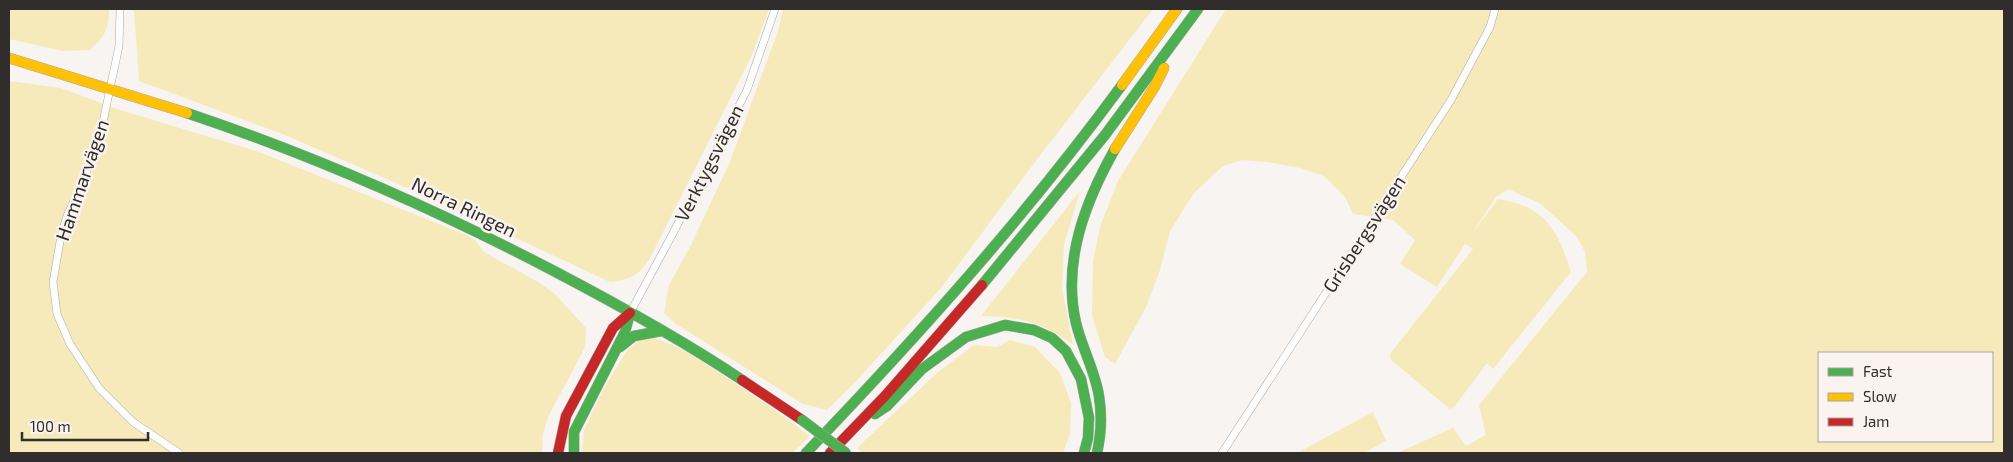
<svg xmlns="http://www.w3.org/2000/svg" width="2013" height="462" font-family="'Exo 2',sans-serif">
	<style>
		.green { fill: #f6eaba; fill-rule: evenodd }
		.lines { fill: none; stroke-linecap: round; stroke-linejoin: round }
		.street-casing { stroke: #aaa8a6; stroke-width: 8 }
		.fast-casing { stroke: #aaa8a6; stroke-width: 11 }
		.slow-casing { stroke: #aaa8a6; stroke-width: 11 }
		.jam-casing { stroke: #aaa8a6; stroke-width: 11 }
		.street { stroke: #fefdfd; stroke-width: 7 }
		.fast { stroke: #4caf50; stroke-width: 10 }
		.slow { stroke: #ffc107; stroke-width: 10 }
		.jam { stroke: #c62828; stroke-width: 10 }
		.fast-bridge-casing { stroke: #aaa8a6; stroke-width: 11; stroke-linecap: butt }
		.fast-bridge { stroke: #4caf50; stroke-width: 10 }
		.labels { text-anchor: middle; stroke-width: 5; stroke-linejoin: round; paint-order: stroke }
		.street-label { font-size: 19px; fill: #302d2c; stroke: #faf3f0 }
	</style>
	<rect width="100%" height="100%" fill="#f8f4f2"/>
	<!-- green -->
	<g class="green">
		<path d="M9,9H109C109,29 105,36 90,50L63,51L9,39Z"/>
		<path d="M134,9H769L752,55L650,258C638,276 632,279 610,282L426,196L285,135L139,81Z"/>
		<polygon points="783,9 1153,9 1035,162 941,288 859,378 827,410 803,404 676,324 664,313 669,285 690,247 729,164 778,31"/>
		<path d="M1226,9H2004V453H1397L1453,428L1466,446L1486,435L1479,405L1587,272L1585,252L1577,237L1541,204L1508,189L1496,197L1472,234L1498,199C1546,207 1557,229 1571,272L1493,369L1487,363L1454,407L1450,409L1391,360L1390,354L1473,249L1465,244L1437,287L1400,264L1415,240L1393,220L1353,214L1345,197L1324,176L1300,168L1267,162L1242,160L1223,166L1194,193L1170,231L1160,270L1146,307L1115,364L1105,357L1092,315L1093,260L1101,224L1118,181ZM1819,353H1992V441H1819Z"/>
		<polygon points="9,81 61,88 117,109 259,152 466,235 475,240 484,252 538,282 555,294 586,328 585,346 580,357 548,417 543,434 542,453 9,453"/>
		<path d="M1080,191L1064,245L1062,287L1073,345C1042,321 1019,317 981,316Z"/>
		<path d="M650,337C678,344 700,360 724,376C754,395 782,415 810,436L792,453H582L584,430L603,390L626,352L639,340Z"/>
		<polygon points="1010,340 1035,347 1060,373 1071,403 1070,434 1063,453 862,453 857,448 938,372 974,345 997,347"/>
		<polygon points="1373,412 1386,441 1364,453 1297,453"/>
	</g>
	<g class="lines">
		<defs>
			<g id="street">
				<polyline points="120,9 119,46 103,122 83,182 67,216 61,236 53,282 57,314 70,344 99,388 133,422 179,453"/>
				<polyline points="630,313 672,235 747,90 775,9"/>
				<polyline points="1222,453 1451,100 1490,27 1495,9"/>
			</g>
			<g id="fast">
				<path d="M187,113C312,155 435,209 552,270C617,304 681,339 742,380"/>
				<polyline points="982,285 1105,135 1198,9"/>
				<polyline points="620,347 634,336 661,331"/>
				<polyline points="875,414 887,406 922,369 966,337 1005,325 1034,330 1052,338 1066,351 1081,379 1089,418 1088,438 1084,453"/>
				<polyline points="574,453 574,432 625,332 630,313"/>
				<path d="M806,453C918,336 1026,216 1122,85"/>
				<path d="M1097,453C1101,435 1102,415 1099,396C1095,371 1082,348 1076,323C1062,262 1085,202 1115,149"/>
			</g>
			<g id="slow">
				<polyline points="9,58 187,113"/>
				<polyline points="1122,85 1177,9"/>
				<polyline points="1115,149 1155,86 1164,68"/>
			</g>
			<g id="jam">
				<polyline points="742,380 802,420"/>
				<polyline points="558,453 566,416 613,328 630,313"/>
				<polyline points="830,453 885,396 982,285"/>
			</g>
		</defs>
		<!-- street casing -->
		<use href="#street" class="street-casing"/>
		<!-- fast casing -->
		<use href="#fast" class="fast-casing"/>
		<!-- slow casing -->
		<use href="#slow" class="slow-casing"/>
		<!-- jam casing -->
		<use href="#jam" class="jam-casing"/>
		<!-- street -->
		<use href="#street" class="street"/>
		<!-- fast -->
		<use href="#fast" class="fast"/>
		<!-- slow -->
		<use href="#slow" class="slow"/>
		<!-- jam -->
		<use href="#jam" class="jam"/>
		<defs>
			<polyline id="fast-bridge" points="802,420 846,453"/>
		</defs>
		<!-- fast-bridge casing -->
		<use href="#fast-bridge" class="fast-bridge-casing"/>
		<!-- fast-bridge -->
		<use href="#fast-bridge" class="fast-bridge"/>
	</g>
	<g class="labels">
		<!-- street labels -->
		<g class="street-label">
			<text transform="translate(709 163) rotate(-63)" y="7">Verktygsvägen</text>
			<text transform="translate(82 180) rotate(-71)" y="7">Hammarvägen</text>
			<text transform="translate(464 207) rotate(26)" y="7">Norra Ringen</text>
			<text transform="translate(1364 234) rotate(-57)" y="7">Grisbergsvägen</text>
		</g>
	</g>
	<!-- border -->
	<rect width="2013" height="462" fill="none" stroke="#302d2c" stroke-width="20"/>
	<!-- legend -->
	<rect x="1818" y="352" width="175" height="90" fill="#faf3f0" stroke="#a9a4a2"/>
	<rect x="1828" y="368" width="25" height="8" fill="#4caf50" stroke="#a9a4a2"/>
	<text x="1863" y="377" font-size="15" fill="#302d2c">Fast</text>
	<rect x="1828" y="393" width="25" height="8" fill="#ffc107" stroke="#a9a4a2"/>
	<text x="1863" y="402" font-size="15" fill="#302d2c">Slow</text>
	<rect x="1828" y="418" width="25" height="8" fill="#c62828" stroke="#a9a4a2"/>
	<text x="1863" y="427" font-size="15" fill="#302d2c">Jam</text>
	<!-- scale -->
	<path d="M22 432v8h126v-8" fill="none" stroke="#302d2c" stroke-width="2.5"/>
	<text x="30" y="432" font-size="15" fill="#302d2c" stroke="#faf3f0" stroke-width="4" paint-order="stroke">100 m</text>
</svg>
